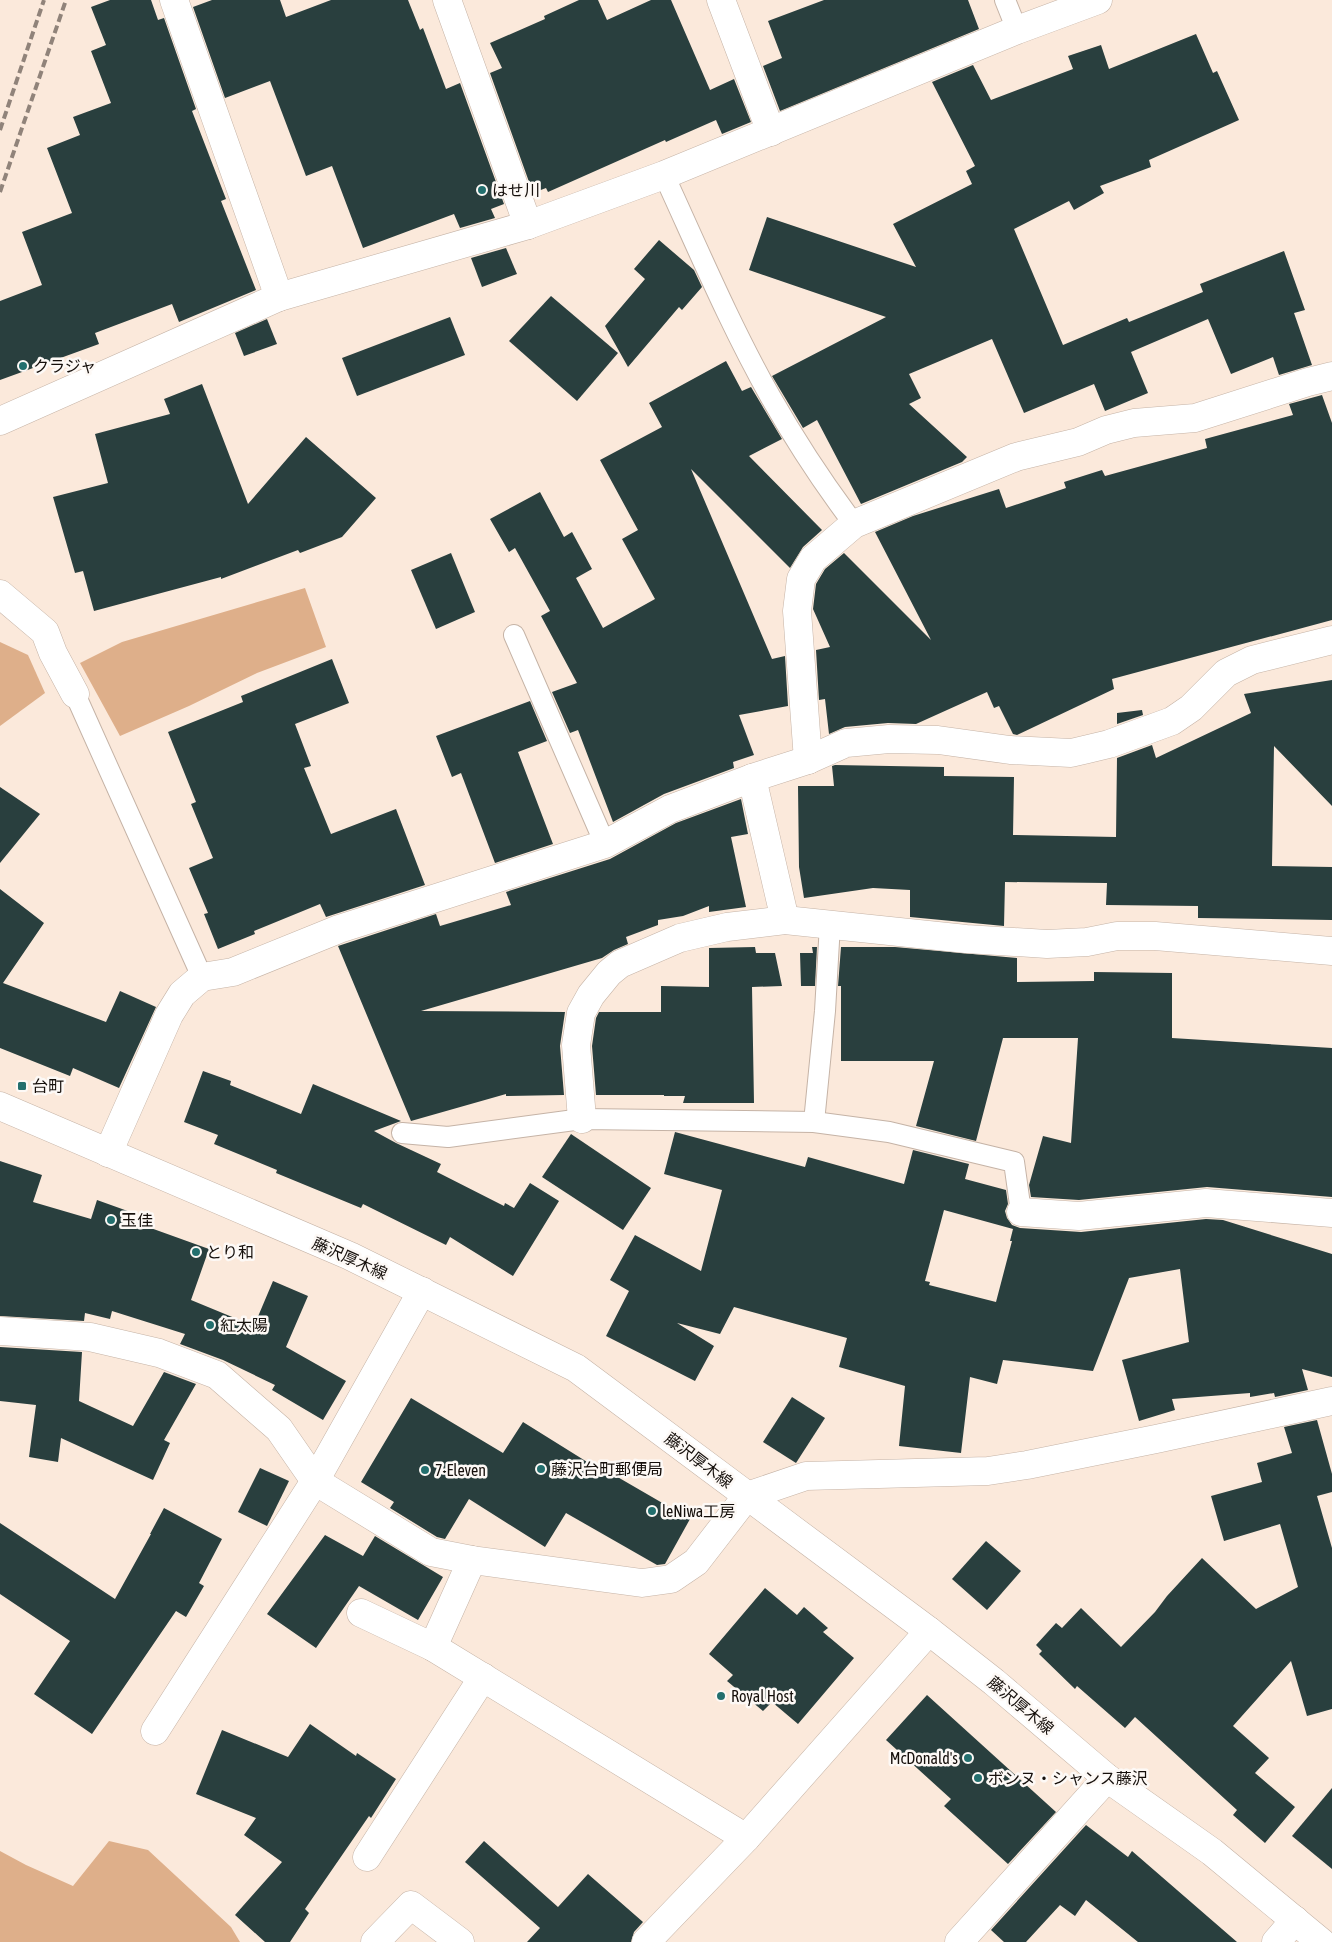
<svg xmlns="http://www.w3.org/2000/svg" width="1332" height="1942" font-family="'Asap Condensed','Noto Sans JP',sans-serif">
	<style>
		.green { fill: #deaf8a }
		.building { fill: #293f3e; fill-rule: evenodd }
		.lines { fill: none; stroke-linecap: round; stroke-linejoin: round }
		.lane-casing { stroke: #c5b3a6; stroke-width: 22 }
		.street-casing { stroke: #c5b3a6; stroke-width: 29 }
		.primary-casing { stroke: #c5b3a6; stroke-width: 29 }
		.lane { stroke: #fff; stroke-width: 20 }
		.street { stroke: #fff; stroke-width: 28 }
		.primary { stroke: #fff; stroke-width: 28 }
		.rail { stroke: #90837a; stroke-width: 4; stroke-dasharray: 8 4; stroke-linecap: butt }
		.poi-dot { fill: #236f6e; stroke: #fdf9f6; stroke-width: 2 }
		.labels { text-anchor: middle; stroke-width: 5; stroke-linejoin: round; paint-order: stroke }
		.poi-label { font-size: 16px; fill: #150f0b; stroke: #fdf9f6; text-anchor: start }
		.street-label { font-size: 16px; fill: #150f0b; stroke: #fdf9f6 }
	</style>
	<rect width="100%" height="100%" fill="#fbe9db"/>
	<!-- green -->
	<g class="green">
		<polygon points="305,588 326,647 257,673 189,706 120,736 80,663 122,642"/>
		<polygon points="0,642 28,655 45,693 0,726"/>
		<polygon points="109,1841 148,1850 231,1927 240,1942 0,1942 0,1851 26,1865 73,1886"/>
	</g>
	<!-- building -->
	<g class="building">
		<polygon points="110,0 151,0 158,20 164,18 196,109 192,111 226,199 221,201 256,290 179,322 172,304 95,333 99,344 0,380 0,301 42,285 22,232 72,213 47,148 80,135 73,117 111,103 91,51 106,45 91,7"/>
		<polygon points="212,0 280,0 286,17 331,0 408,0 420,30 423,28 446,89 460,83 504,204 491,209 495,218 460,228 454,214 363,248 332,166 306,176 270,81 225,98 193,7"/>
		<polygon points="579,0 598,0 607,20 651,0 671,0 710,90 734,79 751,122 722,134 716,120 666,142 665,140 548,192 546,188 533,193 490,73 502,68 490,43 545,19 544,16"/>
		<polygon points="824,0 968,0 979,29 780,111 763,66 782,58 768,21"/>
		<polygon points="1196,34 1213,73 1217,71 1239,120 1149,160 1151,167 1100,186 1104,193 1074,210 1069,201 1014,229 1063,345 1127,318 1129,322 1203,292 1200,284 1284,251 1305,310 1294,313 1312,365 1279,375 1273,357 1231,374 1208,319 1131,352 1148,393 1105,411 1094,384 1024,413 992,339 909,374 921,398 909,404 967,457 962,462 861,504 817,420 803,428 772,376 886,317 749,270 767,217 916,267 893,224 972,184 966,171 975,166 932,82 973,65 991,100 1073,69 1068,56 1101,45 1109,69"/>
		<polygon points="659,240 694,270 702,287 682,310 679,307 628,367 605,326 645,279 634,269"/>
		<polygon points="506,248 517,274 482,287 471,258"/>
		<polygon points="551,296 618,353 577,401 509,341"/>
		<polygon points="450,317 465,355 357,396 342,358"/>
		<polygon points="267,319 277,344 244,356 235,333"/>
		<polygon points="726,361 742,391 751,387 782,439 749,456 822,530 803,547 790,568 691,469 772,659 785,656 788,706 739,715 754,755 733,762 734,768 664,794 613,822 578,730 570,733 552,692 577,683 541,616 550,611 515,548 509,552 490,519 540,492 564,537 572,532 592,569 576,578 603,628 655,599 622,539 638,530 600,460 662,427 649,403"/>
		<polygon points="202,384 248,504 306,437 376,498 342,537 300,553 298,550 221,579 221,577 94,611 83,571 75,573 53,497 108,483 95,434 170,414 164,399"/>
		<polygon points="1322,395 1332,423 1332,620 1112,679 1114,689 1017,735 1013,734 999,706 994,708 987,692 916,724 888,723 845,727 829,734 825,699 819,700 816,650 830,647 813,609 816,584 825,569 844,553 931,640 875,532 913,516 999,489 1006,508 1066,488 1064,482 1102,470 1105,476 1207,448 1205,439 1293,415 1289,404"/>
		<polygon points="451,553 475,612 436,629 411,570"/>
		<polygon points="332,659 349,703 295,724 311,766 304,768 331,834 396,809 425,885 326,917 320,904 254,931 255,934 218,949 204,914 208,913 189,868 213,858 191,804 196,802 168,732 243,702 241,696"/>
		<polygon points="1332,680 1332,806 1274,746 1272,866 1332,867 1332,920 1198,918 1198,906 1106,905 1107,883 1005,882 1004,926 910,917 910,890 873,888 804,898 799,867 798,786 834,786 832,766 835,765 944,767 944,776 1014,777 1013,835 1116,837 1117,758 1152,745 1156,758 1251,713 1244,694"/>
		<polygon points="530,701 547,741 518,752 553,844 495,863 461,773 452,777 436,736"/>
		<polygon points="1142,710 1143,715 1117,724 1117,713"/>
		<polygon points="0,787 40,814 0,863"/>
		<polygon points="741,799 748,834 731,837 746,907 709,912 709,906 683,916 658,920 658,925 626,937 628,944 614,950 602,958 421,1011 565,1012 560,1046 564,1095 506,1096 506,1094 411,1121 338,946 436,914 440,926 511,905 506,892 610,859 676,823"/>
		<polygon points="0,889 44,923 3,983 106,1022 120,991 156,1007 119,1088 73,1068 70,1076 0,1048"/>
		<polygon points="755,947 756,953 775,953 782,986 752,987 754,1103 683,1103 685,1096 664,1096 664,1095 596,1095 592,1046 596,1018 599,1012 661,1012 661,986 709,987 709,948"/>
		<polygon points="812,947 817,947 815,986 801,986 800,953 813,953"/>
		<polygon points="841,947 895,947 1017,958 1017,982 1094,981 1094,972 1172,973 1172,1038 1332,1048 1332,1197 1207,1187 1079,1200 1031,1197 1029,1185 1043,1136 1071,1143 1078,1038 1003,1038 976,1141 916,1126 934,1061 841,1061 841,986 838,986"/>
		<polygon points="203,1071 231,1081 230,1085 301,1114 313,1084 401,1121 374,1131 396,1143 441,1164 437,1172 504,1206 505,1203 514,1208 530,1183 559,1201 513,1276 450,1237 446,1245 363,1204 361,1208 276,1173 277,1170 214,1144 218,1135 184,1122"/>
		<path d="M675,1132L805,1167L808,1157L904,1184L913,1150L969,1164L965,1179L1006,1190L1008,1204L1005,1211L1007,1218L1012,1225L1020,1228L1081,1232L1206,1219L1223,1220L1332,1254V1377L1302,1369L1308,1390L1275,1397L1274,1393L1250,1397V1393L1172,1399L1175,1410L1139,1421L1122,1360L1189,1342L1180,1269L1129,1278L1093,1371L1003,1360L997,1384L970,1377L961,1453L899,1446L905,1386L839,1367L847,1338L734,1307L720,1334L677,1323L714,1346L695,1381L606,1336L629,1291L610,1280L635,1235L701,1271L722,1190L664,1174ZM944,1210L1013,1229L1010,1241H1012L996,1302L929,1285L930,1282L925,1281Z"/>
		<polygon points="571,1134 651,1188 623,1230 542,1177"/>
		<polygon points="0,1161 42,1175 33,1202 91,1219 97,1200 136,1214 134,1222 209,1249 191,1300 254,1326 273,1281 308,1296 286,1347 346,1381 323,1420 272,1390 275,1385 223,1360 180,1344 185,1334 112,1311 110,1319 85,1313 84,1321 0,1316"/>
		<polygon points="0,1347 82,1352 79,1401 133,1426 164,1372 196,1384 164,1440 170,1443 153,1480 61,1438 58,1462 29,1457 36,1405 0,1401"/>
		<polygon points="792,1397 825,1418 796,1463 763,1442"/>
		<polygon points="411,1398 503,1453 523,1422 600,1470 602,1468 690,1519 665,1564 657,1565 566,1513 545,1547 469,1499 445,1539 437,1537 390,1508 394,1502 361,1482"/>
		<polygon points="1317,1420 1332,1474 1332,1492 1317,1496 1332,1548 1332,1709 1307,1716 1291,1661 1233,1726 1269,1758 1255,1773 1295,1807 1265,1843 1233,1815 1237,1810 1135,1717 1125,1728 1077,1686 1075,1689 1039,1654 1042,1651 1036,1645 1056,1623 1062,1628 1081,1608 1121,1647 1155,1612 1167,1596 1202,1558 1256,1609 1298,1587 1280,1524 1224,1541 1211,1496 1262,1482 1257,1463 1292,1453 1284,1427"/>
		<polygon points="260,1468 289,1481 267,1526 238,1512"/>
		<polygon points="164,1508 222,1539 199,1583 204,1586 186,1617 176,1611 92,1734 34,1694 70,1641 0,1594 0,1523 115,1599 151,1534 150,1534"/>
		<polygon points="325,1535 363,1556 375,1536 443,1577 418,1620 359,1586 316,1648 267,1614"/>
		<polygon points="986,1541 1021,1571 987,1610 952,1579"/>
		<polygon points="765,1588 797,1615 804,1607 828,1628 823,1632 854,1658 798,1724 772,1702 763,1711 727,1681 733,1675 709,1654"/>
		<polygon points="927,1695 1056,1812 1008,1864 944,1806 951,1799 886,1740"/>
		<polygon points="310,1724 356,1756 357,1753 396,1779 371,1818 369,1816 305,1909 309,1913 290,1942 265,1942 235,1915 282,1862 244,1835 256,1818 196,1794 222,1730 288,1757"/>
		<polygon points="1332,1788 1332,1869 1292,1836"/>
		<polygon points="1086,1825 1128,1857 1132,1851 1237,1942 1138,1942 1086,1900 1075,1916 1060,1905 1026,1942 1004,1942 991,1930"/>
		<polygon points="484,1841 558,1907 588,1874 643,1922 634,1932 631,1942 527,1942 540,1928 465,1862"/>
	</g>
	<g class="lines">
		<defs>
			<g id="lane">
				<polyline points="1005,0 1017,30"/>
				<path d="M664,175C698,249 730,325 770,396C795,440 823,483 854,524"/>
				<polyline points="514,635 605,844"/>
				<polyline points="75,694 202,977"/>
				<polyline points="814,1122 825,1011 830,924"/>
				<polyline points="402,1133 448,1137 582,1119 814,1122 889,1132 1014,1162 1021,1212"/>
			</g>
			<g id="street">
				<polyline points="174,0 279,297"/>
				<polyline points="447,0 528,225"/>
				<polyline points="721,0 771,132"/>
				<polyline points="0,421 279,297 528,225 664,175 1017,30 1098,0"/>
				<polyline points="0,594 45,632 53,653 75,694"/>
				<polyline points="808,760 797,611 801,579 813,559 854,524 1016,457 1078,442 1106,430 1134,423 1195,418 1308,382 1332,376"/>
				<polyline points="752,778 785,920"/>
				<polyline points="582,1119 576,1045 581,1013 591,995 609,973 620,964 680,938 727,927 785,920 966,939 1047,944 1087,942 1117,936 1155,936 1332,951"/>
				<polyline points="108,1153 169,1015 182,994 202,977 233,972 339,929 605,844 670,809 752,778 808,760 846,743 889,739 938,740 1010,750 1071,753 1109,744 1172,721 1191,708 1226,673 1252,660 1332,640"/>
				<polyline points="1021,1212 1079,1216 1206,1203 1332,1213"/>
				<polyline points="0,1331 90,1337 159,1353 217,1375 279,1429 315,1481 431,1552 472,1560 642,1583 671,1579 696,1562 747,1496 806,1476 988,1471 1027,1465 1156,1439 1332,1401"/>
				<polyline points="361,1613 433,1647 746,1838"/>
				<polyline points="433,1647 472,1560"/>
				<polyline points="155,1731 315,1481 422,1291"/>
				<polyline points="367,1857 483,1677"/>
				<polyline points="375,1942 411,1905 460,1942"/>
				<polyline points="646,1942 746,1838 929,1631"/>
				<polyline points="959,1942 1107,1778"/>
				<polyline points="1276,1942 1295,1920"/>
			</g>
			<polyline id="primary" points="0,1106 350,1256 576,1368 929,1631 994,1682 1107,1778 1212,1852 1321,1942"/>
		</defs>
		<!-- lane casing -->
		<use href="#lane" class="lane-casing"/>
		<!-- street casing -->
		<use href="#street" class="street-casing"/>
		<!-- primary casing -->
		<use href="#primary" class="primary-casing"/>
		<!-- lane -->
		<use href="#lane" class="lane"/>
		<!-- street -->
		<use href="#street" class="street"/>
		<!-- primary -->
		<use href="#primary" class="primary"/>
		<!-- rail -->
		<g class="rail">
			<polyline points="0,130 44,0"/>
			<polyline points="0,192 66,0"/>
		</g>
	</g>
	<!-- markers -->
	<g class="poi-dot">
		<circle cx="482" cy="190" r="5"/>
		<circle cx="23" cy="366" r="5"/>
		<rect x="17" y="1081" width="10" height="10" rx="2.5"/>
		<circle cx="111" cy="1220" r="5"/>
		<circle cx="196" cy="1252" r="5"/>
		<circle cx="210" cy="1325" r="5"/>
		<circle cx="541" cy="1469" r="5"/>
		<circle cx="425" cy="1470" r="5"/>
		<circle cx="652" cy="1511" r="5"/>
		<circle cx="721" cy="1696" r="5"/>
		<circle cx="968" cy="1758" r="5"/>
		<circle cx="978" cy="1778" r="5"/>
	</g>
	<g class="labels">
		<!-- poi labels -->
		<g class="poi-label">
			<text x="492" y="196">はせ川</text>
			<text x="33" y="372">クラジャ</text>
			<text x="32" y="1092">台町</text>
			<text x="121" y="1226">玉佳</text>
			<text x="206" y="1258">とり和</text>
			<text x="220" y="1331">紅太陽</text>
			<text x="551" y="1475">藤沢台町郵便局</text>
			<text x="435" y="1476">7-Eleven</text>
			<text x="662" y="1517">leNiwa工房</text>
			<text x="731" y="1702">Royal Host</text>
			<text x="958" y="1764" text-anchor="end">McDonald's</text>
			<text x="988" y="1784">ボンヌ・シャンス藤沢</text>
		</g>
		<!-- street labels -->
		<g class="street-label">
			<text transform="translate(350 1258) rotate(24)" y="6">藤沢厚木線</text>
			<text transform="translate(699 1460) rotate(37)" y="6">藤沢厚木線</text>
			<text transform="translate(1021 1705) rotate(40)" y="6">藤沢厚木線</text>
		</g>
	</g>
</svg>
